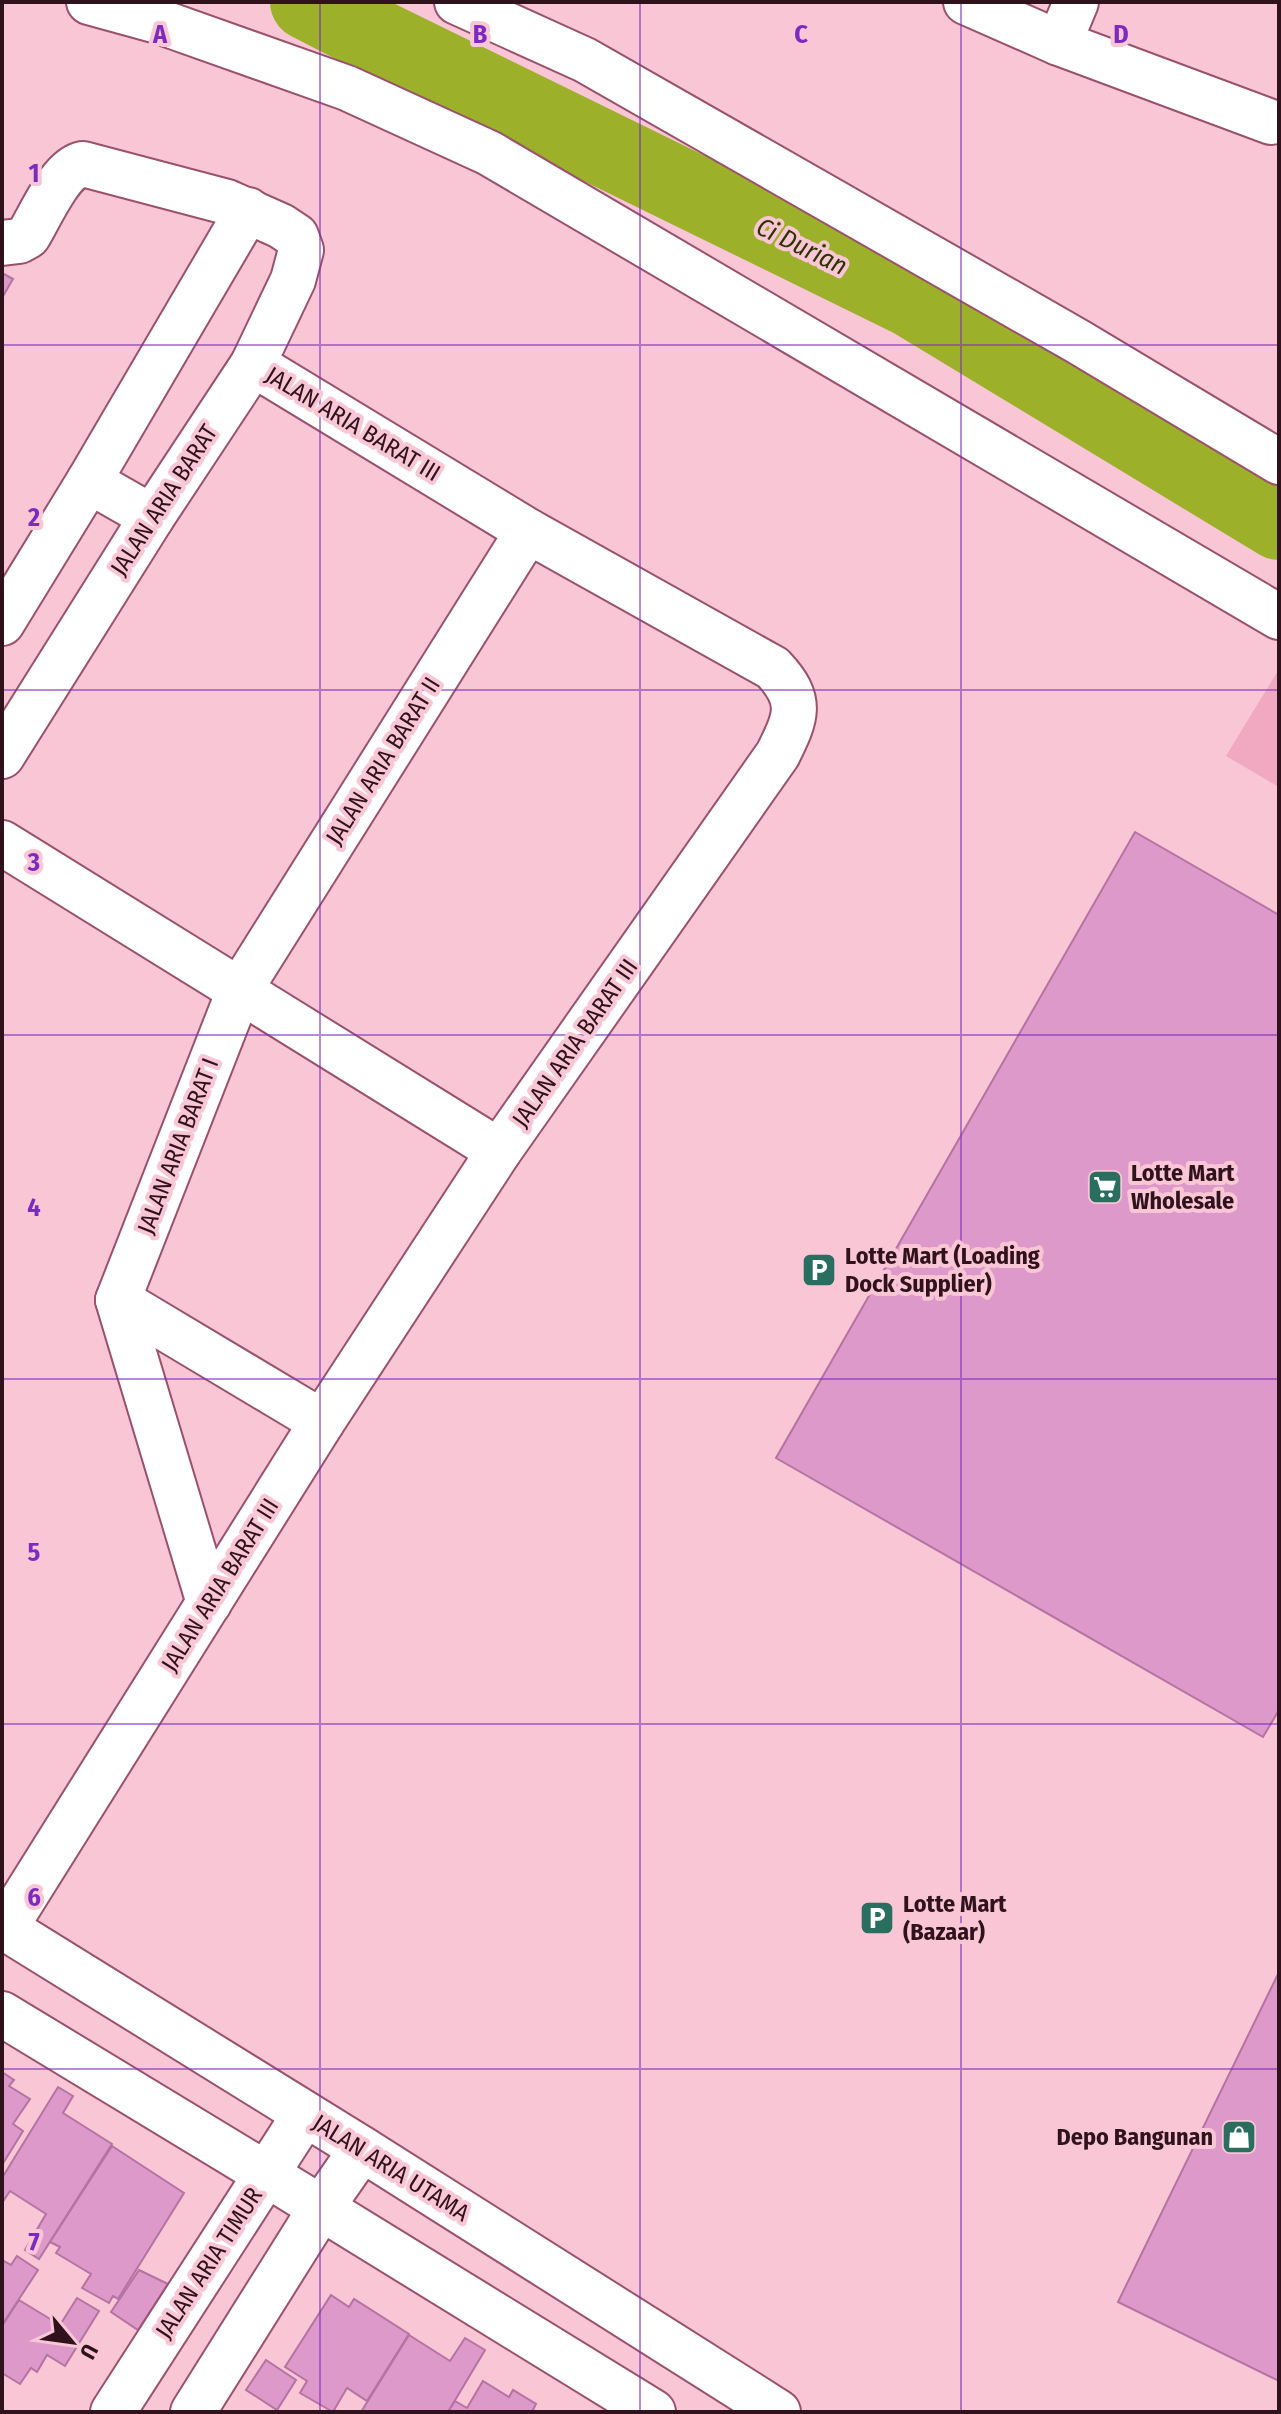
<svg xmlns="http://www.w3.org/2000/svg" width="1281" height="2414" font-family="'Fira Sans Condensed',sans-serif">
<style>
.green{fill:#f1a8c1}
.lines{fill:none;stroke-linecap:round;stroke-linejoin:round}
.river{stroke:#9db029;stroke-width:76}
.building{fill:#dc99c9;stroke:#b473a2;stroke-width:2}
.street-casing{stroke:#9a516d;stroke-width:48}
.street{stroke:#fff;stroke-width:44}
.grid{fill:none;stroke:#7b2cbf;stroke-width:2;stroke-opacity:0.55}
.labels{text-anchor:middle;stroke-width:8;stroke-linejoin:round;paint-order:stroke}
.street-label{font-size:24px;fill:#30121d;stroke:#f9c6d6}
.poi-label{font-size:24px;font-weight:bold;fill:#30121d;stroke:#f9c6d6;text-anchor:start}
.water-label{font-size:26px;font-style:italic;fill:#2d3400;stroke:#f9c6d6}
.grid-label{font-size:26px;text-anchor:middle;font-weight:bold;fill:#7b2cbf;stroke:#f9c6d6;stroke-width:8;stroke-linejoin:round;paint-order:stroke}
</style>
<rect width="100%" height="100%" fill="#f9c6d6"/>
<!-- green -->
<path class="green" d="M1279,669V787L1226,756Z"/>
<g class="lines">
<!-- river -->
<path class="river" d="M308,2L368,33L911,299L1279,522"/>
</g>
<!-- building -->
<g class="building">
<path d="M2,273L13,279L2,298Z"/>
<path d="M1135,832L1279,915V1710L1263,1737L776,1458Z"/>
<path d="M1279,1972V2381L1118,2302Z"/>
<path d="M2,2072L14,2080L9,2086L30,2099L13,2124L23,2131L2,2165Z"/>
<path d="M58,2087L73,2096L63,2113L112,2144L39,2259L25,2250L46,2214L10,2191L2,2203V2178Z"/>
<path d="M112,2146L184,2193L118,2299L113,2296L109,2303L82,2288L91,2274L56,2253L60,2247L50,2242Z"/>
<path d="M17,2256L38,2270L2,2325V2260L11,2265Z"/>
<path d="M139,2270L168,2284L138,2330L111,2312Z"/>
<path d="M331,2295L349,2307L354,2299L409,2334L367,2401L347,2388L333,2412L300,2393L307,2381L285,2367Z"/>
<path d="M77,2298L99,2311L65,2366L47,2355L37,2372L31,2368L20,2384L2,2373V2326L19,2300L60,2325Z"/>
<path d="M409,2335L450,2361L465,2338L485,2350L448,2412H361Z"/>
<path d="M266,2360L296,2380L277,2410L246,2390Z"/>
<path d="M483,2381L509,2397L513,2390L536,2404L532,2412H448L455,2401L467,2408Z"/>
</g>
<g class="lines">
<!-- street casing -->
<g class="street-casing">
<g id="street">
<path d="M89,2L158,21L347,88L489,153L1279,617"/>
<path d="M457,2L585,60L1077,341L1279,462"/>
<path d="M966,2L1059,43L1271,122"/>
<path d="M1059,43L1076,2"/>
<path d="M2,243L19,241L28,236C40,217 60,168 83,164L227,202L281,226L296,236L301,250L293,280L253,364L152,517L2,756"/>
<path d="M89,481L152,517"/>
<path d="M2,623L89,481L248,210"/>
<path d="M2,843L499,1151"/>
<path d="M118,1300L322,1422"/>
<path d="M209,1603L118,1300L239,991L528,531"/>
<path d="M2,1926L362,2149L778,2412"/>
<path d="M5,1928L322,1422L499,1151L778,754C796,717 804,701 773,668L528,531L253,364"/>
<path d="M2,2014L266,2174L653,2412"/>
<path d="M113,2412L305,2114"/>
<path d="M193,2412L321,2208L362,2149"/>
</g>
</g>
<!-- street -->
<use href="#street" class="street"/>
</g>
<!-- grid -->
<path class="grid" d="M320,2V2412M640,2V2412M961,2V2412M2,345H1279M2,690H1279M2,1035H1279M2,1379H1279M2,1724H1279M2,2069H1279"/>
<!-- icons -->
<defs>
<g id="supermarket-square" transform="scale(1.8)"><rect x="-9" y="-9" width="18" height="18" rx="4" fill="#2a6e60" stroke="#f9c6d6"/><path d="M-6-5.5h2.5l.6 2H6L4.5 2H-2.5L-4.4-4H-6ZM-1.5 3.2a1.3 1.3 0 1 0 .1 0ZM3 3.2a1.3 1.3 0 1 0 .1 0Z" fill="#fff"/></g>
<g id="parking-square" transform="scale(1.8)"><rect x="-9" y="-9" width="18" height="18" rx="4" fill="#2a6e60" stroke="#f9c6d6"/><path d="M-3.5-5.5H1a3.5 3.5 0 0 1 0 7H-1V5.5H-3.5ZM-1-3.4V-.6H.8a1.4 1.4 0 0 0 0-2.8Z" fill="#fff"/></g>
<g id="shop-square" transform="scale(1.8)"><rect x="-9" y="-9" width="18" height="18" rx="4" fill="#2a6e60" stroke="#f9c6d6"/><path d="M-5-2.5h2.3a2.7 3.5 0 0 1 5.4 0H5L5.5 6h-11ZM-1.5-2.5h3a1.5 2.3 0 0 0-3 0Z" fill="#fff"/></g>
</defs>
<g fill-rule="evenodd">
<use href="#supermarket-square" x="1105" y="1187"/>
<use href="#parking-square" x="819" y="1270"/>
<use href="#parking-square" x="877" y="1918"/>
<use href="#shop-square" x="1239" y="2137"/>
</g>
<g class="labels">
<!-- street labels -->
<g class="street-label">
<text transform="translate(353 424) rotate(31)" y="8">JALAN ARIA BARAT III</text>
<text transform="translate(164 500) rotate(-57)" y="8">JALAN ARIA BARAT</text>
<text transform="translate(383 761) rotate(-58)" y="8">JALAN ARIA BARAT II</text>
<text transform="translate(575 1043) rotate(-55)" y="8">JALAN ARIA BARAT III</text>
<text transform="translate(178 1146) rotate(-69)" y="8">JALAN ARIA BARAT I</text>
<text transform="translate(220 1585) rotate(-58)" y="8">JALAN ARIA BARAT III</text>
<text transform="translate(391 2168) rotate(32)" y="8">JALAN ARIA UTAMA</text>
<text transform="translate(209 2263) rotate(-57)" y="8">JALAN ARIA TIMUR</text>
</g>
<!-- poi labels -->
<g class="poi-label">
<text x="1131" y="1181">Lotte Mart<tspan x="1131" dy="28">Wholesale</tspan></text>
<text x="845" y="1264">Lotte Mart (Loading<tspan x="845" dy="28">Dock Supplier)</tspan></text>
<text x="903" y="1912">Lotte Mart<tspan x="903" dy="28">(Bazaar)</tspan></text>
<text x="1213" y="2145" text-anchor="end">Depo Bangunan</text>
</g>
<!-- water labels -->
<g class="water-label">
<text transform="translate(802 246) rotate(26)" y="9">Ci Durian</text>
</g>
</g>
<g class="grid-label">
<text x="160" y="43">A</text>
<text x="480" y="43">B</text>
<text x="801" y="43">C</text>
<text x="1121" y="43">D</text>
<text x="34" y="182">1</text>
<text x="34" y="526">2</text>
<text x="34" y="871">3</text>
<text x="34" y="1216">4</text>
<text x="34" y="1561">5</text>
<text x="34" y="1906">6</text>
<text x="34" y="2251">7</text>
</g>
<!-- border -->
<rect width="1281" height="2414" fill="none" stroke="#30121d" stroke-width="8"/>
<!-- north arrow -->
<g transform="translate(72 2342) rotate(119)" stroke="#f9c6d6" stroke-width="6" paint-order="stroke">
<path d="M0-6L14 30L0 20L-14 30Z" fill="#30121d"/>
<text y="-12" font-size="22" font-weight="bold" text-anchor="middle" fill="#30121d">U</text>
</g>
</svg>
